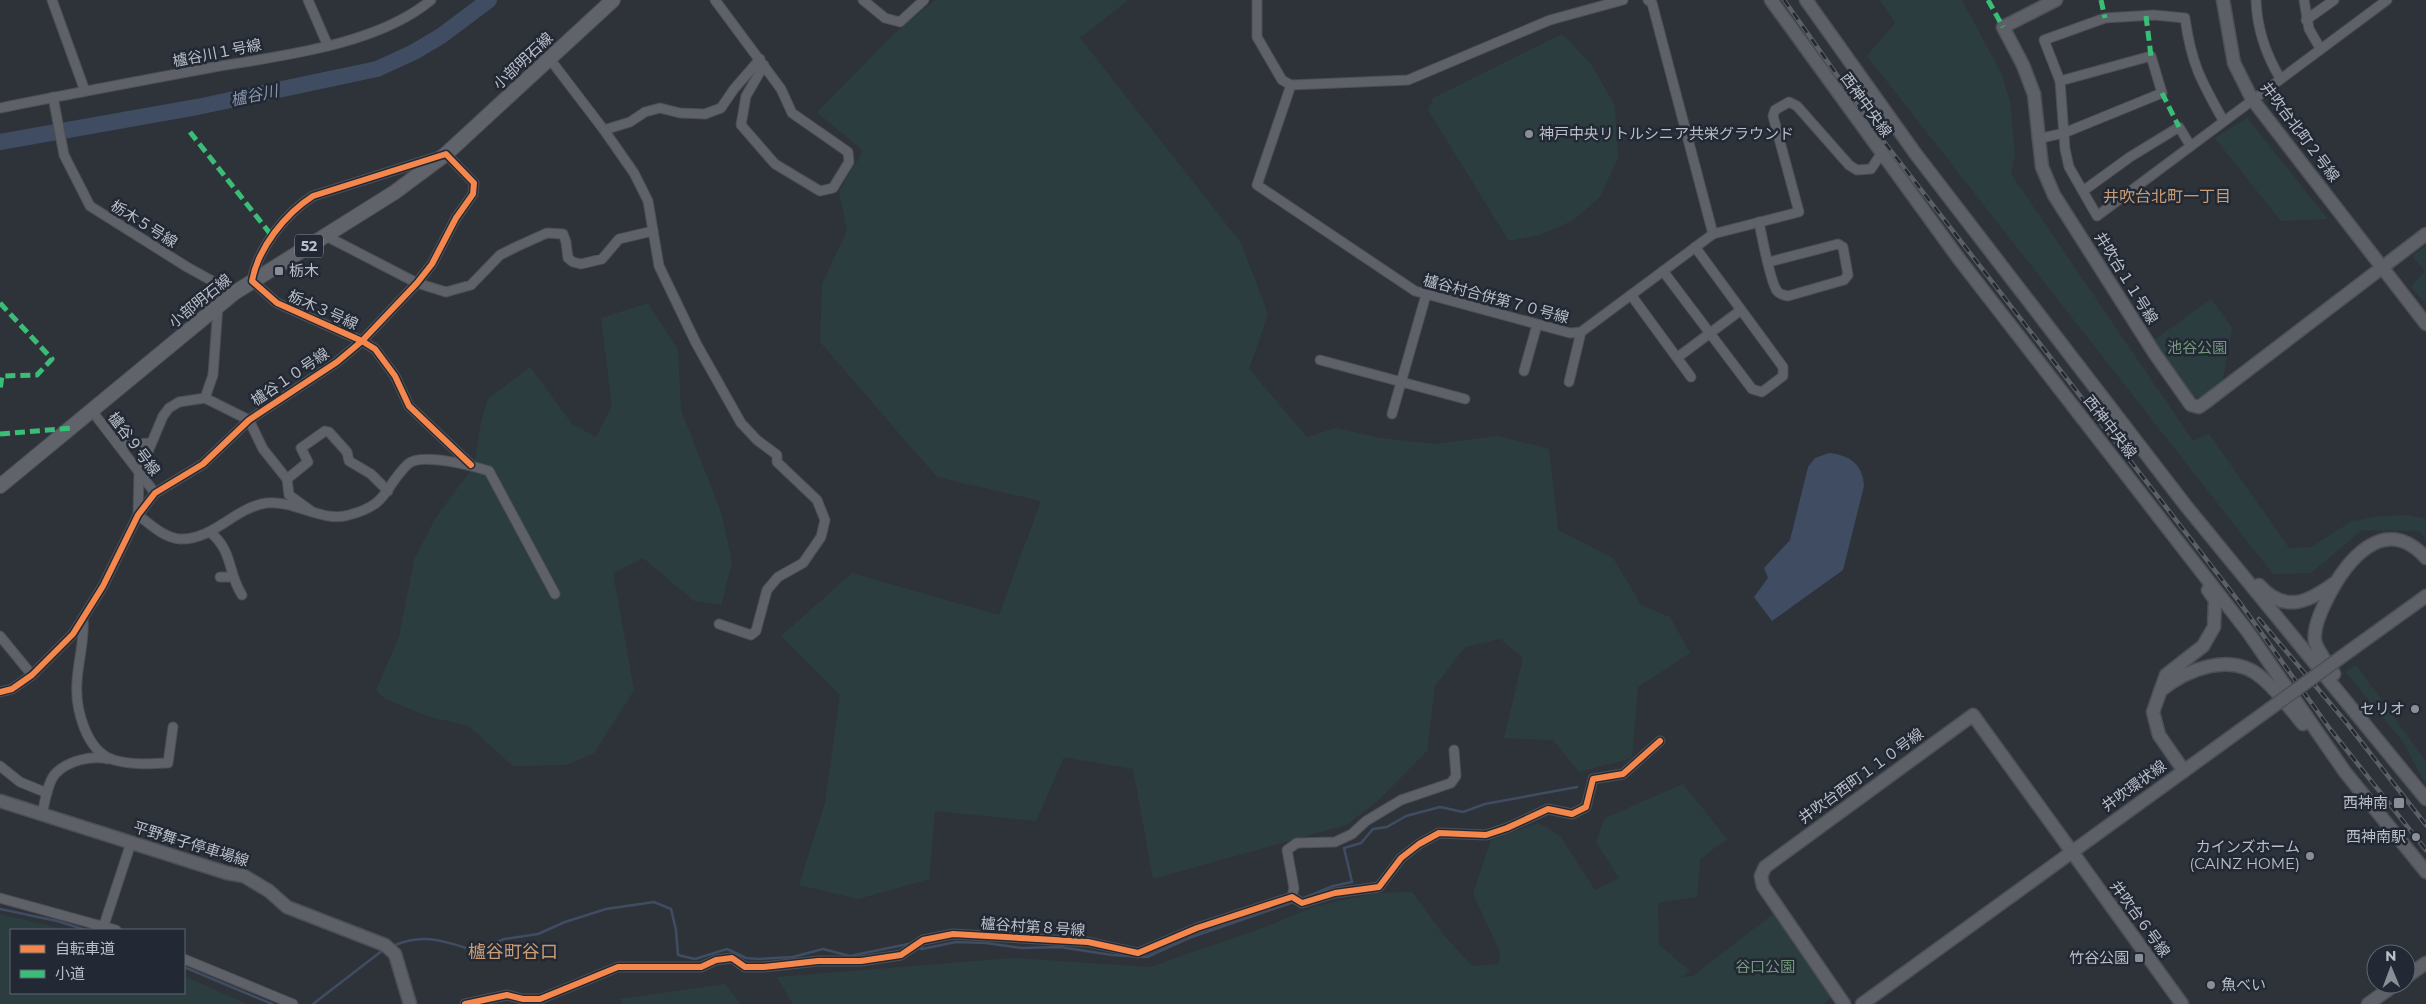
<svg xmlns="http://www.w3.org/2000/svg" width="2426" height="1004" font-family="Montserrat,'Noto Sans JP',sans-serif">
<style>
.green{fill:#2c3d40}
.water{fill:#3f4c62}
.lines{fill:none;stroke-linecap:round;stroke-linejoin:round}
.stream{stroke:#3f4c62;stroke-width:2.5}
.river{stroke:#3f4c62;stroke-width:16}
.street-casing{stroke:#4c4f54;stroke-width:11}
.secondary-casing{stroke:#4c4f54;stroke-width:15}
.primary-casing{stroke:#4c4f56;stroke-width:16}
.street{stroke:#5e6168;stroke-width:9}
.secondary{stroke:#5d6067;stroke-width:12}
.primary{stroke:#60646a;stroke-width:14}
.rail-casing{stroke:#5c6066;stroke-width:4.5}
.rail{stroke:#222934;stroke-width:2.5;stroke-dasharray:8;stroke-linecap:butt}
.secondary-bridge-casing{stroke:#4c4f54;stroke-width:15;stroke-linecap:butt}
.secondary-bridge{stroke:#5d6067;stroke-width:12}
.quiet{stroke:#3abd76;stroke-width:5;stroke-dasharray:10 5;stroke-linecap:butt}
.cycleway-casing{stroke:#222934;stroke-width:9}
.cycleway{stroke:#f5874c;stroke-width:6}
.poi-dot{fill:#898e97;stroke:#222934;stroke-width:2}
.labels{text-anchor:middle;stroke-width:5;stroke-linejoin:round;paint-order:stroke}
.shield{fill:#222934;stroke:#8c929c;stroke-width:1}
.shield-label{font-size:14px;font-weight:bold;fill:#babfc9}
.street-label{font-size:15px;fill:#babfc9;stroke:#222934}
.poi-label{font-size:15px;fill:#babfc9;stroke:#222934;text-anchor:end}
.park-label{font-size:15px;fill:#74987d;stroke:#222934}
.water-label{font-size:16px;font-style:italic;fill:#8595ad;stroke:#222934}
.neighbourhood-label{font-size:16px;fill:#ca9c74;stroke:#222934}
.quarter-label{font-size:18px;fill:#ca9c74;stroke:#222934}
</style>
<rect width="100%" height="100%" fill="#2e333a"/>
<!-- green -->
<g class="green">
<path d="M935,0H1128L1080,38L1241,243L1268,314L1249,369L1307,437L1336,428L1381,438L1436,444L1497,436L1549,449L1558,530L1613,558L1641,605L1670,617L1690,653L1638,687L1632,758L1579,772L1553,740L1504,738L1523,658L1500,639L1465,647L1435,686L1427,751L1379,800L1346,825L1153,879L1133,769L1064,757L1036,821L935,811L929,879L858,899L799,885L825,803L840,695L781,636L852,573L999,615L1041,501L937,477L820,342L822,284L847,231L839,191L863,151L817,112L895,33Z"/>
<path d="M1880,0H1962L2002,75L2010,101L2015,155L2011,174L2193,441L2209,434L2289,548L2311,547L2352,521L2381,516L2409,515L2426,519V539L2419,531L2362,530L2311,573L2273,574L1867,56L1895,23Z"/>
<path d="M1562,34L1591,64L1615,106L1618,158L1600,197L1572,221L1539,235L1509,241L1428,110L1433,98Z"/>
<path d="M2247,118L2328,219L2281,221L2215,138Z"/>
<path d="M2426,245V304L2411,287L2425,271L2412,256Z"/>
<path d="M2211,299L2232,328L2223,379L2202,398L2192,397L2154,340Z"/>
<path d="M648,303L678,350L681,410L721,512L732,562L721,605L694,601L643,558L613,573L634,690L594,753L566,765L513,766L469,726L431,717L385,699L376,690L399,637L414,560L435,519L474,466L481,423L488,399L530,367L572,424L596,437L612,406L601,318Z"/>
<path d="M2356,665L2426,762V784L2403,742L2346,672Z"/>
<path d="M1683,784L1727,839L1700,859L1697,897L1658,903L1659,945L1689,970L1682,977L1693,976L1773,914L1832,997L1823,1004H793L777,977L1012,958L1150,967L1260,929L1316,906L1376,893L1412,892L1442,933L1472,966L1499,964L1500,952L1473,894L1491,840L1539,823L1560,836L1595,890L1619,878L1596,842L1605,818Z"/>
<path d="M0,914L67,930H11V993H184V976L247,1004H0Z"/>
<path d="M725,984L741,1004H622L620,999Z"/>
</g>
<!-- water -->
<path class="water" d="M1829,453C1849,455 1863,464 1864,486L1843,570L1772,621L1754,597L1768,578L1764,568L1790,540L1808,467L1815,458Z"/>
<g class="lines">
<!-- stream -->
<g class="stream">
<path d="M1304,898L1333,886L1352,882L1344,848L1361,843L1373,829L1387,827L1406,816L1440,807L1463,812L1485,804L1577,787"/>
<path d="M0,909L57,921L86,930"/>
<path d="M393,946C424,932 446,942 476,951L504,939L538,934L565,922L606,909L654,902L671,909L676,930L678,955L695,959L727,949L746,958L758,959L793,957L823,949L850,956L908,944L912,945"/>
<path d="M917,947L922,949L956,942L986,943L1022,948L1060,947L1112,955L1147,957L1189,938L1294,902"/>
<path d="M184,967L272,1004"/>
<path d="M313,1004L383,950"/>
</g>
<!-- river -->
<path class="river" d="M0,142L197,107L377,69L414,52L441,36L489,0"/>
<!-- street casing -->
<g class="street-casing">
<g id="street">
<path d="M52,0L85,91"/>
<path d="M308,0L328,46"/>
<path d="M715,0L781,89L792,113L848,152L849,162L833,188L820,191L775,164L741,125L746,96L764,65"/>
<path d="M863,0L885,18L900,22L924,0"/>
<path d="M1257,0V37L1282,80L1291,85L1408,80L1550,20L1623,0"/>
<path d="M1648,0L1652,3L1713,234"/>
<path d="M2256,0C2257,29 2265,53 2280,78"/>
<path d="M2304,0L2309,29L2320,48"/>
<path d="M2306,20L2334,0"/>
<path d="M549,58L604,130L630,122L645,112L660,108L680,113L705,114L721,108L734,89L760,59"/>
<path d="M1291,85L1257,185L1415,291L1570,333L1581,332L1713,234L1799,212L1773,116L1775,110L1789,102L1797,106L1849,165L1857,170L1871,169L1881,154"/>
<path d="M53,97L64,155L90,206L187,267L234,293"/>
<path d="M0,108C69,94 139,81 209,68C278,56 376,46 431,0"/>
<path d="M2223,120C2201,81 2191,63 2185,18L2154,15L2105,18L2044,40L2060,81L2065,149L2069,167L2097,216L2387,0"/>
<path d="M604,130L634,173L648,201L659,266L696,343L741,423L757,440L777,455V462L817,500L825,520L821,537L803,563L778,577L767,590L756,631L751,635L719,624"/>
<path d="M2037,139L2064,133L2162,93L2151,56L2060,81"/>
<path d="M2083,191L2130,157L2179,127L2190,145"/>
<path d="M1759,222C1762,237 1770,281 1777,291C1780,295 1784,295 1788,296L1844,280L1848,275L1843,247L1838,244L1769,262"/>
<path d="M326,236L417,283L446,292L471,285L500,255L518,246L547,233L563,234L566,242L568,258L573,262L581,264L602,259L619,239L653,231"/>
<path d="M1663,271L1752,389L1762,392L1783,376V367L1695,247"/>
<path d="M1631,295L1691,377"/>
<path d="M1678,357L1741,310"/>
<path d="M1320,360L1465,399"/>
<path d="M1524,371L1537,325"/>
<path d="M1569,382L1581,332"/>
<path d="M205,398L213,375L218,306"/>
<path d="M92,411L155,493"/>
<path d="M1392,414L1426,295"/>
<path d="M118,445L151,443"/>
<path d="M287,479L308,462L301,448L325,431L329,432L347,452L349,461L371,474L388,491"/>
<path d="M311,511L289,495L287,479L263,449L249,420L205,398L179,402L169,408L163,416L139,473L138,515C150,524 164,538 180,539C214,540 235,507 267,503C295,500 322,523 349,515C390,504 383,488 408,464C421,452 473,466 489,471L555,594"/>
<path d="M210,532C234,552 227,572 242,595"/>
<path d="M220,577H233"/>
<path d="M83,618C85,640 78,660 77,682C75,708 86,752 114,760C132,765 150,764 168,763L173,727"/>
<path d="M0,636L32,675"/>
<path d="M0,692L12,689L32,675L73,634L103,586L138,515L155,493L203,464L249,420L337,362L362,341L417,283L432,264L456,218L473,194L474,183L446,154L313,196C285,214 258,248 252,281L277,303L362,341L375,349L395,376L409,406L471,465"/>
<path d="M0,766L20,782L47,793"/>
<path d="M42,814C45,803 47,782 56,773C68,761 91,755 108,759"/>
<path d="M1292,897L1294,888L1287,850L1297,843L1335,842L1352,834L1366,821L1401,800L1451,783L1456,776L1454,750"/>
<path d="M0,898L116,930"/>
<path d="M104,925L131,843"/>
<path d="M184,959L293,1004"/>
<path d="M465,1004L507,995L523,999H540L618,967H701L716,960L732,958L745,967H764L818,961H861L901,955L923,940L953,934L1088,942L1138,953L1197,928L1292,897L1302,903L1335,893L1379,887L1401,858L1419,844L1439,833L1486,835L1507,828L1548,809L1572,814L1586,807L1593,779L1623,774L1660,741"/>
</g>
</g>
<!-- secondary casing -->
<g class="secondary-casing">
<g id="secondary">
<path d="M1771,0L1959,259L2248,632L2345,772L2426,872"/>
<path d="M1806,0L1915,153L2186,506L2426,799"/>
<path d="M2056,0L2003,27L2023,65L2034,94L2042,167L2054,195L2155,354L2191,405L2199,407L2206,402L2426,234"/>
<path d="M2223,0L2234,63L2252,99L2426,324"/>
<path d="M2259,585C2284,613 2307,603 2333,584"/>
<path d="M2351,650L2426,596"/>
<path d="M2334,674C2329,665 2317,651 2315,641C2313,628 2321,611 2326,601C2345,562 2384,511 2426,558"/>
<path d="M2160,691C2187,669 2232,651 2262,678C2278,691 2290,709 2303,724"/>
<path d="M2184,771L2159,735L2153,712L2166,675L2203,646L2214,627L2215,600L2208,590"/>
<path d="M0,801L227,873L244,876L269,891L287,907L385,945L395,954L410,1004"/>
<path d="M2406,977L2426,963"/>
<path d="M1844,1004L1763,886L1761,876L1765,867L1973,715L2182,1004"/>
<path d="M1862,1004L2264,713"/>
<path d="M2368,1004L2396,984"/>
</g>
</g>
<!-- primary casing -->
<g class="primary-casing">
<path id="primary" d="M0,486L234,293L395,192L446,154L613,0"/>
</g>
<!-- street -->
<use href="#street" class="street"/>
<!-- secondary -->
<use href="#secondary" class="secondary"/>
<!-- primary -->
<use href="#primary" class="primary"/>
<!-- rail casing -->
<g class="rail-casing">
<g id="rail">
<path d="M1784,0L1885,143L2240,603L2330,729L2426,850"/>
<path d="M2259,619L2345,721L2426,825"/>
</g>
</g>
<!-- rail -->
<use href="#rail" class="rail"/>
<!-- secondary-bridge casing -->
<g class="secondary-bridge-casing">
<path id="secondary-bridge" d="M2264,713L2351,650"/>
</g>
<!-- secondary-bridge -->
<use href="#secondary-bridge" class="secondary-bridge"/>
<!-- quiet -->
<g class="quiet">
<path d="M1988,0L2003,27"/>
<path d="M2101,0L2105,18"/>
<path d="M2146,16L2151,56"/>
<path d="M2162,93L2179,127"/>
<path d="M190,132L272,236"/>
<path d="M0,303L52,359L37,375L2,376L0,390"/>
<path d="M0,434L73,428"/>
</g>
<!-- cycleway casing -->
<g class="cycleway-casing">
<g id="cycleway">
<path d="M0,692L12,689L32,675L73,634L103,586L138,515L155,493L203,464L249,420L337,362L362,341L417,283L432,264L456,218L473,194L474,183L446,154L313,196C285,214 258,248 252,281L277,303L362,341L375,349L395,376L409,406L471,465"/>
<path d="M465,1004L507,995L523,999H540L618,967H701L716,960L732,958L745,967H764L818,961H861L901,955L923,940L953,934L1088,942L1138,953L1197,928L1292,897L1302,903L1335,893L1379,887L1401,858L1419,844L1439,833L1486,835L1507,828L1548,809L1572,814L1586,807L1593,779L1623,774L1660,741"/>
</g>
</g>
<!-- cycleway -->
<use href="#cycleway" class="cycleway"/>
</g>
<!-- markers -->
<g class="poi-dot">
<circle cx="1529" cy="134" r="5"/>
<rect x="274" y="266" width="10" height="10" rx="2.5"/>
<circle cx="2415" cy="709" r="5"/>
<rect x="2393" y="797" width="12" height="12" rx="2.5"/>
<circle cx="2416" cy="837" r="5"/>
<circle cx="2310" cy="856" r="5"/>
<rect x="2134" y="953" width="10" height="10" rx="2.5"/>
<circle cx="2211" cy="985" r="5"/>
</g>
<g class="labels">
<!-- shield labels -->
<rect class="shield" x="295" y="234.5" width="28" height="23" rx="4"/>
<g class="shield-label">
<text x="309" y="251">52</text>
</g>
<!-- street labels -->
<g class="street-label">
<text transform="translate(217 53) rotate(-11)" y="5">櫨谷川１号線</text>
<text transform="translate(523 61) rotate(-43)" y="5">小部明石線</text>
<text transform="translate(1866 105) rotate(54)" y="5">西神中央線</text>
<text transform="translate(2300 132) rotate(53)" y="5">井吹台北町２号線</text>
<text transform="translate(144 224) rotate(32)" y="5">栃木５号線</text>
<text transform="translate(2126 278) rotate(58)" y="5">井吹台１１号線</text>
<text transform="translate(1496 299) rotate(15)" y="5">櫨谷村合併第７０号線</text>
<text transform="translate(200 301) rotate(-39)" y="5">小部明石線</text>
<text transform="translate(323 310) rotate(24)" y="5">栃木３号線</text>
<text transform="translate(290 377) rotate(-34)" y="5">櫨谷１０号線</text>
<text transform="translate(2110 427) rotate(52)" y="5">西神中央線</text>
<text transform="translate(134 444) rotate(53)" y="5">櫨谷９号線</text>
<text transform="translate(1861 776) rotate(-36)" y="5">井吹台西町１１０号線</text>
<text transform="translate(2134 786) rotate(-36)" y="5">井吹環状線</text>
<text transform="translate(191 844) rotate(17)" y="5">平野舞子停車場線</text>
<text transform="translate(2140 919) rotate(54)" y="5">井吹台６号線</text>
<text transform="translate(1033 927) rotate(4)" y="5">櫨谷村第８号線</text>
</g>
<!-- poi labels -->
<g class="poi-label">
<text x="1539" y="139" text-anchor="start">神戸中央リトルシニア共栄グラウンド</text>
<text x="289" y="276" text-anchor="start">栃木</text>
<text x="2405" y="714">セリオ</text>
<text x="2388" y="808">西神南</text>
<text x="2406" y="842">西神南駅</text>
<text x="2300" y="852">カインズホーム<tspan x="2300" dy="17">(CAINZ HOME)</tspan></text>
<text x="2129" y="963">竹谷公園</text>
<text x="2221" y="990" text-anchor="start">魚べい</text>
</g>
<!-- park labels -->
<g class="park-label">
<text x="2197" y="353">池谷公園</text>
<text x="1765" y="972">谷口公園</text>
</g>
<!-- water labels -->
<g class="water-label">
<text transform="translate(254 95) rotate(-12)" y="6">櫨谷川</text>
</g>
<!-- neighbourhood labels -->
<g class="neighbourhood-label">
<text x="2167" y="202">井吹台北町一丁目</text>
</g>
<!-- quarter labels -->
<g class="quarter-label">
<text x="513" y="958">櫨谷町谷口</text>
</g>
</g>
<!-- legend -->
<rect x="10" y="929" width="175" height="65" fill="#222934" stroke="#5f6570"/>
<rect x="20" y="945" width="25" height="8" fill="#f5874c" stroke="#5f6570"/>
<text x="55" y="954" font-size="15" fill="#babfc9">自転車道</text>
<rect x="20" y="970" width="25" height="8" fill="#3abd76" stroke="#5f6570"/>
<text x="55" y="979" font-size="15" fill="#babfc9">小道</text>
<!-- north arrow -->
<g transform="translate(2391 969) rotate(359)"><circle r="24" fill="#222934" stroke="#5f6570"/>
<path d="M0-4L9 19L0 12L-9 19Z" fill="#898e97"/>
<text y="-8" font-size="14" font-weight="bold" text-anchor="middle" fill="#babfc9">N</text>
</g>
</svg>
